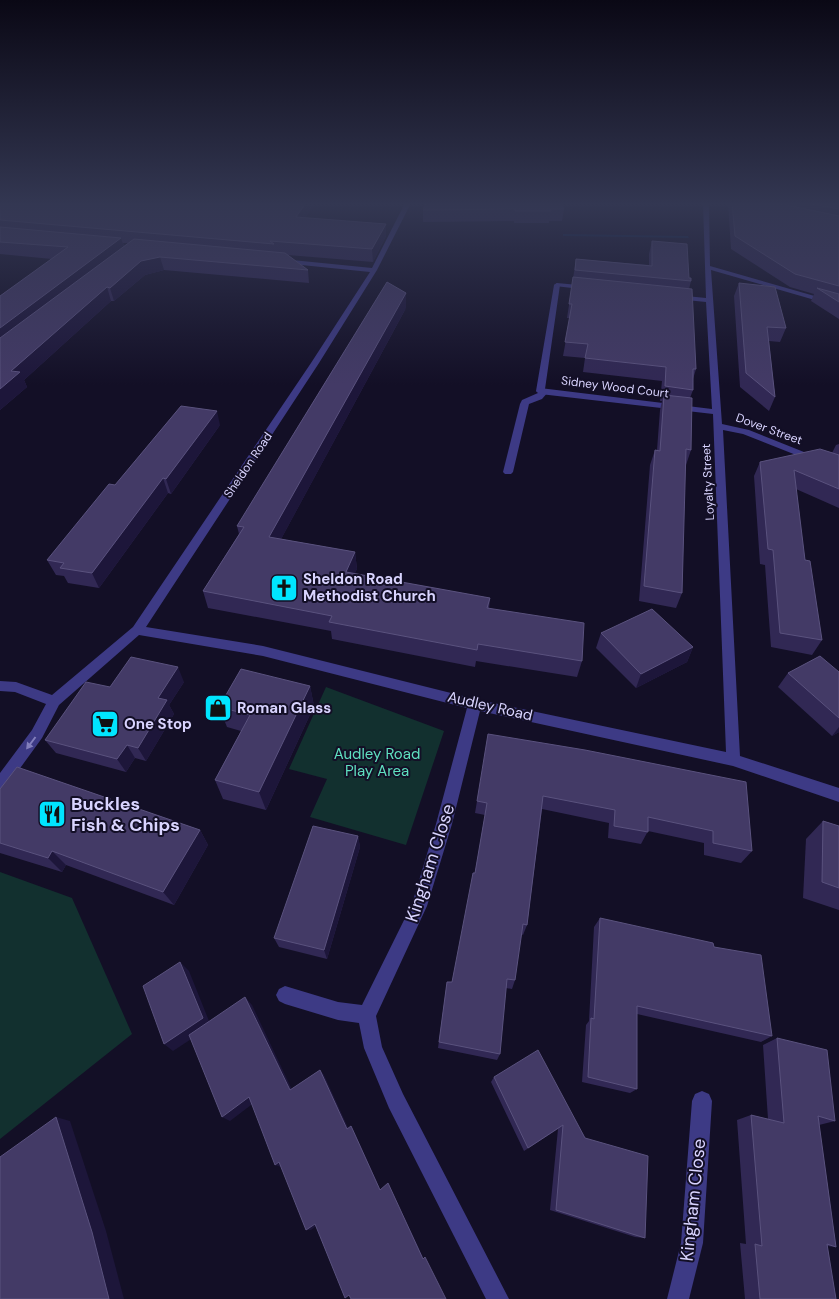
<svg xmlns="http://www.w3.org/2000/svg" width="839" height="1299" font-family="'DM Sans',sans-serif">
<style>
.green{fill:#12302f}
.water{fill:#0c2248}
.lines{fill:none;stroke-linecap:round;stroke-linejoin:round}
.service{fill:#3d3a85;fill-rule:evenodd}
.minor{fill:#3d3a85;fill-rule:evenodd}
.wall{fill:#312854;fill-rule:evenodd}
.shaded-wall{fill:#1d163a}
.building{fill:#433a66;stroke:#5a527e}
.oneway{fill:#837fbc}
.labels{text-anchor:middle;stroke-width:4;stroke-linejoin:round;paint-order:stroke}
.far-street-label{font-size:12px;fill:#d9d4ff;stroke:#130f26}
.poi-label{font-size:15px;font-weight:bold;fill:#d9d4ff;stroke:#130f26;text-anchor:start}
.street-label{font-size:15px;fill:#d9d4ff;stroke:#130f26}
.park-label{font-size:15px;fill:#5fe0c0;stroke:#130f26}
.near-poi-label{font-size:18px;font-weight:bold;fill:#d9d4ff;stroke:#130f26;text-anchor:start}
.near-street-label{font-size:18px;fill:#d9d4ff;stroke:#130f26}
</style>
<rect width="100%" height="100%" fill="#130f26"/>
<!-- green -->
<g class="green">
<path d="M326,687L444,731L406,845L310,817L327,779L289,769Z"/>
<path d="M0,872L72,898L132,1034L0,1139Z"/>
</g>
<!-- water -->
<path class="water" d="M563,234L688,236L689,238L563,236Z"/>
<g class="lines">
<!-- service -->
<path class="service" d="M557,283L560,285L545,389L549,391L542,399L529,404L513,472L511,474H505L503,472L520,404L522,400L538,393L536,391L554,285Z"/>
<!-- minor -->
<g class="minor">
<path d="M405,203H411L377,270L319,363L146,627L263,646L475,699L726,752L713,414L540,394L536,391L540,388L712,409L706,302L676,299L672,297L676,295L706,298L703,203H709L710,266L839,303V307L711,270L722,424L749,430L839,466V472L743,434L723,430L740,756L839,788V802L733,766L480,711L452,824L427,906L376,1016L382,1047L403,1094L509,1299H486L389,1108L364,1048L359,1023L338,1020L285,1004L279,1001L276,995L279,989L285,986L338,1002L362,1005L412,904L436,824L467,708L263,656L139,635L59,705L42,738L5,789L0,791V773L32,730L46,704L15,692L0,691V681L16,682L52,695L133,627L311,363L370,272L282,263L279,261L282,259L372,268Z"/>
<path d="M557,283L589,286L592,288L589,290L555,286L554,285Z"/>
<path d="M702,1091L709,1094L712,1101L703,1243L689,1299H667L681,1243L692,1101L695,1094Z"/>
</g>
</g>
<!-- wall -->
<g class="wall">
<path d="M0,203H315L305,218L386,224V236L373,262L288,255L308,270L309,283L164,270L145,275L114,301H111L24,380L27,387L0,410V296L52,259L0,254ZM123,243H128L124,246Z"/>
<path d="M728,203H839V319L811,301L814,294L790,287L731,249Z"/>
<path d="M564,209L562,221H549V223H514V221L423,222V210Z"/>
<path d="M652,241L691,281L689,289L696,369L693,379V390L690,398L691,450L686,465H685L682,593L676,608L639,601L650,465L655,450H657L660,410L662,401H660L662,381L583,372L585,358L563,356L570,318H567L576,259L649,265V254Z"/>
<path d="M739,283L786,328L780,342L769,341L775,397L769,411L740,387L734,296Z"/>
<path d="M406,308L281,539L355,552L357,569L354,574L490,598L489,609L582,661L577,677L476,661L475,667L332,639L331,631L208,608L203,591L239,534L237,526Z"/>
<path d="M220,425L171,494L168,493L99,588L68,583L64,576L56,575L47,560L115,485Z"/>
<path d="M839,444V508L796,489L805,560L822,640L812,655L771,647L765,565L760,564L754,476L760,462L832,453L836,445Z"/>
<path d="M601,633L693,647L687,662L636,688L596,648Z"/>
<path d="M839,672V732L832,736L778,687L788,673Z"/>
<path d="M184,682L169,705L174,714L146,761L135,758L126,772L56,753L45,740L110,687Z"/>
<path d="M310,686L314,706L266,810L223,799L215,780L241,731L227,727L219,707Z"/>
<path d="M585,750L752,851L741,863L704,855V843L648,831L641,844L608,838L609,823L542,809L527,925L523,935L521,934L515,980L512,989L506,988L500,1054L497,1060L438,1048L447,982H452L475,873L485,815L475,813L477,801Z"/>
<path d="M0,789L200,830L208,845L174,905L66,865L62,872L0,853Z"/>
<path d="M823,821L839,826V910L803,898L806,839Z"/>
<path d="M358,836L360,847L327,959L279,947L274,938Z"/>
<path d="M600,918L714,947L772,1036L761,1042L637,1014V1089L630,1093L582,1082L586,1025L589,1021L594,927Z"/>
<path d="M777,1038L835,1121L819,1125L836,1247L827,1246L836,1299H745L740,1243L746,1244L737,1120L751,1115L768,1119L763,1045Z"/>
<path d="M494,1077L585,1138L645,1238L635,1237L550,1210L558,1129L524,1151L491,1082Z"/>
</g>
<!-- shaded-wall -->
<g class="shaded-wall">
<path d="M306,203H315L298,230L296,217Z"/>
<path d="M386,224V236L373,262L372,249Z"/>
<path d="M121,238L125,250L0,348V328Z"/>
<path d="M160,257L164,270L145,275L114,301L110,288L141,261Z"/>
<path d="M107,287L111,301L24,380L27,387L0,410V389L11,371Z"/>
<path d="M406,293V308L273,554L269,537Z"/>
<path d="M217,411L220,425L171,494L166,479Z"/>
<path d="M163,478L168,493L99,588L92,573Z"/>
<path d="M355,552L357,569L348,589L346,572Z"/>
<path d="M693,647L687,662L636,688L641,674Z"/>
<path d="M178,667L184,682L169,705L174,714L146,761L138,748L158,698Z"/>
<path d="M310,686L314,706L266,810L259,792Z"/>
<path d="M839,727V732L832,736Z"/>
<path d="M127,745L135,758L126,772L117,759Z"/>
<path d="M200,830L208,845L174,905L163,892Z"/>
<path d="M358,836L360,847L327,959L324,950Z"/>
<path d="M52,851L66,865L62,872L48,858Z"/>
<path d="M180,962L189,971L211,1026L173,1051L164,1044Z"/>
<path d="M245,997L252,1005L295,1096L290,1090Z"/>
<path d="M320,1070L324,1075L350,1132L347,1129Z"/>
<path d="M249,1097L255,1102L230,1121L222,1117Z"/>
<path d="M56,1117L70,1121L106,1231L124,1299H109Z"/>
<path d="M351,1126L353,1129L381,1191L380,1190Z"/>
<path d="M279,1162L281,1167L275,1165Z"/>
<path d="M388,1183L423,1257V1259Z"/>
<path d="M315,1224H319L311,1230H306Z"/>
</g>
<!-- building -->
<g class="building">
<path d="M0,203H306L296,217L386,224L372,249L270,241L274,244L0,220Z"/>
<path d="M426,203H561L564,209H550L551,211H515V209L423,210Z"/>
<path d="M732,203H777L839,216V286L795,274L735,236Z"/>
<path d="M807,203H839V209Z"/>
<path d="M0,227L121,238L0,328V296L68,247L0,242Z"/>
<path d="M134,239L285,253L308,270L160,257L141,261L110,288L107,287L11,371L20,372L0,389V338Z"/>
<path d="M652,241L687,244L689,278H691V281L575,270L576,259L652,266Z"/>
<path d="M573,277L692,289L696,369H693V390L665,386L666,367L585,358L588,344L565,342L572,304H569Z"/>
<path d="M387,282L406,293L269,537L355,552L346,572L490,598L487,608L584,623L582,661L478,644L477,650L329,622L332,616L203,591L244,527L237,526Z"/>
<path d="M739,283L775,287L786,328L767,327L775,397L746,373Z"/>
<path d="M817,288L839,294V302Z"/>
<path d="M664,395L692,398L691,450L686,449L682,593L644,586L655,450L660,451Z"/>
<path d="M181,406L217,411L166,479L163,478L92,573L60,568L64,563L47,560L109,484L115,485Z"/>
<path d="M820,449L839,455V489L794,470L805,560L810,561L822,640L780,633L773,550L768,549L760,462Z"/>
<path d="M652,609L693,647L641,674L601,633Z"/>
<path d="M820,656L839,672V718L788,673Z"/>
<path d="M131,657L178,667L158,698L167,700L138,748L127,745L117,759L45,740L86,682L110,687Z"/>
<path d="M241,669L310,686L259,792L215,780L250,715L219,707Z"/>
<path d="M488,734L585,750L746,782L752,851L713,843V831L648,817V832L614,826L615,810L543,796L527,925L523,924L515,980L507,979L500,1054L439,1042L447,982H452L473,873H475L487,803L477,801Z"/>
<path d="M17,767L200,830L163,892L52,851L48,858L0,843V789Z"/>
<path d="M823,821L839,826V888L822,882Z"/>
<path d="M313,826L358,836L324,950L274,938Z"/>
<path d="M600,918L713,943L714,947L761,955L772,1036L637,1006V1089L588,1077L591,1018L594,1019Z"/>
<path d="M180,962L203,1018L164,1044L143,986Z"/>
<path d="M245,997L290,1090L320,1070L347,1129L351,1126L380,1190L388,1183L423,1259L425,1257L446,1299H351L349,1295L345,1298L315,1224L306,1230L279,1162L275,1165L249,1097L222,1117L189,1035Z"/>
<path d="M777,1038L827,1050L835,1121L818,1116L836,1247L827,1244L836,1299H760L755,1244L762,1246L751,1115L784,1123Z"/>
<path d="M538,1050L585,1138L648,1156L645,1238L556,1210L563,1125L528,1148L494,1077Z"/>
<path d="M56,1117L92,1232L109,1299H0V1157Z"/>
</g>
<!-- one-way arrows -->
<defs><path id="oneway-solid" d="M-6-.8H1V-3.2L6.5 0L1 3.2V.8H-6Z" transform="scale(1.25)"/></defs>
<use class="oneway" href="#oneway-solid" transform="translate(31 743) rotate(127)"/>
<!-- sky -->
<linearGradient id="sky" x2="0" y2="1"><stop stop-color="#0a0815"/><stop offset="0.53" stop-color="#333752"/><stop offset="1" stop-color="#333752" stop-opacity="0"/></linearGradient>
<rect width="839" height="385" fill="url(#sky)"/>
<!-- icons -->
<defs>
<g id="church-square" transform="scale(1.4375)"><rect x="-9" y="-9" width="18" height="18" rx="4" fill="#00e5ff" stroke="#130f26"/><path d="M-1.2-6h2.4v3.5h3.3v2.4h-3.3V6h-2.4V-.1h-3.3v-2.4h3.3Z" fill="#111"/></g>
<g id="shop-square" transform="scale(1.4375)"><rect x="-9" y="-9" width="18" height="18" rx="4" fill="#00e5ff" stroke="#130f26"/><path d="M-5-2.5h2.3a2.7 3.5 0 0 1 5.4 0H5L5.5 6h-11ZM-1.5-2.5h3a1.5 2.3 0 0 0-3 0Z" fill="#111"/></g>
<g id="supermarket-square" transform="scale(1.4375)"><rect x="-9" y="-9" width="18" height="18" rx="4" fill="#00e5ff" stroke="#130f26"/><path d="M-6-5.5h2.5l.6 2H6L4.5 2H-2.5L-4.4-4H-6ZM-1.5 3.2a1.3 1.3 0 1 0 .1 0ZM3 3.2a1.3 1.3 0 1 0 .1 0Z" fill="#111"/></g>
<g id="restaurant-square" transform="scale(1.4375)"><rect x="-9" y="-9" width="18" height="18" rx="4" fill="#00e5ff" stroke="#130f26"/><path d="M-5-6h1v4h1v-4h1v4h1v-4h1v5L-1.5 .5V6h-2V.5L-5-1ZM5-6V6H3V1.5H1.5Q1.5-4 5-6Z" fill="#111"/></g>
</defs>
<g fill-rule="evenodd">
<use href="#church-square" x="284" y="588"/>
<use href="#shop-square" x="218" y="708"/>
<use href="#supermarket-square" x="105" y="724"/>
<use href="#restaurant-square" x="52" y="814"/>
</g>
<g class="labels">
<!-- far-street labels -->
<g class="far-street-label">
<text transform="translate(615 387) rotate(7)" y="4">Sidney Wood Court</text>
<text transform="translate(769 429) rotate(20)" y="4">Dover Street</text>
<text transform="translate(248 465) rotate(-56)" y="4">Sheldon Road</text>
<text transform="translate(708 482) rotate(-93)" y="4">Loyalty Street</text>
</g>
<!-- poi labels -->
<g class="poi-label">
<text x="303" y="584">Sheldon Road<tspan x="303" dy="17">Methodist Church</tspan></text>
<text x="237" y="713">Roman Glass</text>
<text x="124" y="729">One Stop</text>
</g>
<!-- street labels -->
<g class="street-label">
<text transform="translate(490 706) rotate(13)" y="5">Audley Road</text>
</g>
<!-- park labels -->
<g class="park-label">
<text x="377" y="759">Audley Road<tspan x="377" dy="17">Play Area</tspan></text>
</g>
<!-- near-poi labels -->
<g class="near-poi-label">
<text x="71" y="810">Buckles<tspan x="71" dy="21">Fish &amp; Chips</tspan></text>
</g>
<!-- near-street labels -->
<g class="near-street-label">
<text transform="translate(430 863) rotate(-72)" y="6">Kingham Close</text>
<text transform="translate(693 1200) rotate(-84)" y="6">Kingham Close</text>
</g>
</g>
</svg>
